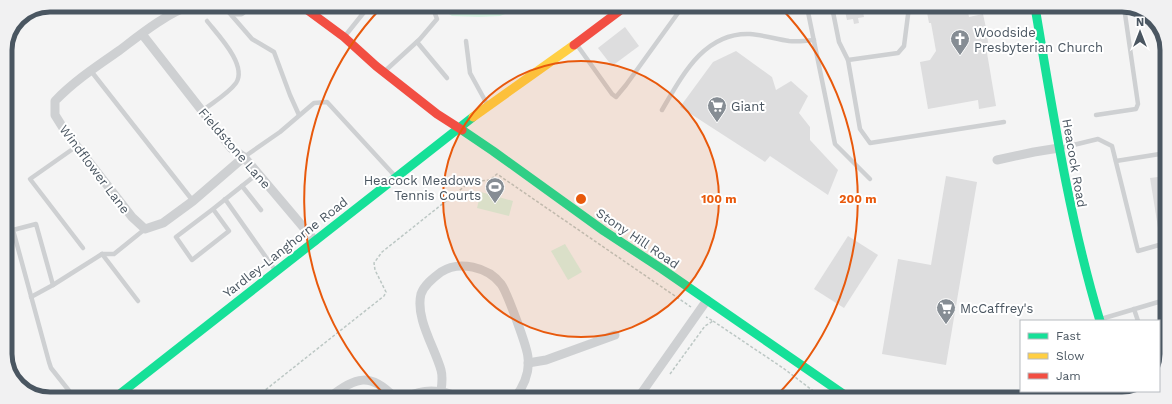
<svg xmlns="http://www.w3.org/2000/svg" width="1172" height="404" font-family="'Work Sans',sans-serif">
<style>
.green{fill:#d9f2e3}
.building{fill:#ddddde}
.lines{fill:none;stroke-linecap:round;stroke-linejoin:round}
.path{stroke:#bcc7c4;stroke-width:1.5;stroke-dasharray:3 2;stroke-linecap:butt}
.lane{stroke:#ced0d2;stroke-width:4.5}
.street{stroke:#ced0d2;stroke-width:9}
.fast{stroke:#16e098;stroke-width:9}
.slow{stroke:#ffcf43;stroke-width:9}
.jam{stroke:#f24e42;stroke-width:9}
.ring{fill:none;stroke:#e8590c;stroke-width:2}
.labels{text-anchor:middle;stroke-width:4;stroke-linejoin:round;paint-order:stroke}
.poi-label{font-size:13px;fill:#4a5661;stroke:#fff;text-anchor:start}
.street-label{font-size:13px;fill:#4a5661;stroke:#fff}
.rim{fill:none;stroke:#4a5661;stroke-width:5}
.centre{fill:#e8590c;stroke:#fff;stroke-width:2}
.ring-label{font-size:12px;text-anchor:middle;font-weight:bold;fill:#e8590c;stroke:#fff;stroke-width:4;stroke-linejoin:round;paint-order:stroke}
</style>
<rect width="100%" height="100%" fill="#f4f4f4"/>
<!-- green -->
<g class="green">
<path d="M440,6H544L541,7H522L500,16L479,17L452,16L441,9Z"/>
<path d="M481,192L513,201L509,216L477,208Z"/>
<path d="M565,244L582,272L568,280L551,251Z"/>
</g>
<!-- building -->
<g class="building">
<path d="M844,7H862L864,17L858,18L859,23L854,24L853,19L847,20Z"/>
<path d="M926,7H967L969,17L983,14L986,28L983,32L987,35L988,42L986,47L996,106L979,109L978,100L928,109L920,62L930,60L936,51L931,23H929Z"/>
<path d="M1148,16L1158,22L1159,25L1149,26Z"/>
<path d="M625,27L639,46L612,66L598,48Z"/>
<path d="M736,51L772,77L776,90L791,81L808,96L799,113L810,127V140L838,170L828,195L770,156L765,162L680,107L713,62Z"/>
<path d="M946,176L977,182L946,365L882,354L898,259L931,265Z"/>
<path d="M1166,176V233L1159,234L1150,178Z"/>
<path d="M848,236L878,255L844,308L814,289Z"/>
<path d="M1032,391H1054L1053,395L1061,396L1060,399H1031Z"/>
</g>
<g class="lines">
<!-- path -->
<g class="path">
<path d="M713,321L783,368L816,393L820,398"/>
<path d="M670,374L705,326L713,321L706,317"/>
<path d="M259,397L264,391L384,296L386,292L375,270L374,263L382,252L470,182L490,180L497,174L691,307"/>
</g>
<!-- lane -->
<g class="lane">
<path d="M807,7L835,144L870,179"/>
<path d="M832,7L839,42L848,60"/>
<path d="M909,7L904,46L898,53L848,60L860,129L870,143L1004,122"/>
<path d="M226,9L252,39L274,52L290,95L299,115"/>
<path d="M345,36L369,6"/>
<path d="M466,41L470,73L487,104"/>
<path d="M417,42L447,78"/>
<path d="M577,45L612,94L616,97L626,85L683,6"/>
<path d="M91,71L193,201"/>
<path d="M385,71L420,39L437,19L432,6"/>
<path d="M662,110C682,76 704,32 750,34C763,35 776,39 789,41C797,42 806,41 814,40"/>
<path d="M202,111C212,103 228,94 236,83C248,65 217,34 207,21"/>
<path d="M1096,115L1136,109L1138,104L1124,7"/>
<path d="M77,146L30,179L83,248"/>
<path d="M1061,148L1098,139L1112,146L1138,251L1166,243"/>
<path d="M244,157L280,132L314,103L327,102L395,176"/>
<path d="M1116,161L1166,153"/>
<path d="M242,186L261,210"/>
<path d="M225,199L275,270"/>
<path d="M213,209L176,237L192,260L229,231L213,209L257,174"/>
<path d="M102,254L138,301"/>
<path d="M31,297L53,285"/>
<path d="M1134,309L1138,321"/>
<path d="M1101,319L1165,300"/>
<path d="M74,397L51,368L49,362L13,230L36,224L53,285L102,254H114L145,229"/>
</g>
<!-- street -->
<g class="street">
<path d="M192,5C167,13 141,34 120,50C97,66 74,81 55,101V115L65,131L132,217L145,229L163,223L193,201L244,157"/>
<path d="M203,5L226,9L229,5"/>
<path d="M236,12H241L250,5"/>
<path d="M142,34L231,148L244,157L315,241"/>
<path d="M997,160L1034,152L1059,148"/>
<path d="M528,363L546,360L615,335"/>
<path d="M441,391C442,384 443,377 441,370C435,348 415,318 421,294C424,285 433,278 441,272C459,260 488,267 501,284C507,292 528,349 528,358C530,373 523,387 515,398"/>
<path d="M330,397C356,377 370,372 394,397"/>
<path d="M407,397C424,388 443,390 461,398"/>
<path d="M638,398L707,300"/>
</g>
<!-- fast -->
<g class="fast">
<path d="M1035,7C1053,113 1069,218 1100,321"/>
<path d="M462,130L493,151L604,231L662,269L849,398"/>
<path d="M1122,391L1124,398"/>
<path d="M116,397L473,117"/>
</g>
<!-- slow -->
<path class="slow" d="M473,117L574,45"/>
<!-- jam -->
<g class="jam">
<path d="M302,6L344,37L376,66L437,114L462,130"/>
<path d="M574,45L626,6"/>
</g>
</g>
<!-- distance rings -->
<circle cx="581" cy="199" r="138" fill="#e8590c" fill-opacity=".12"/>
<g class="ring">
<circle cx="581" cy="199" r="138"/>
<path d="M387 397A277 277 0 0 1 382 7M780 7A277 277 0 0 1 775 397"/>
</g>
<!-- icons -->
<defs>
<g id="church-pin" transform="scale(1)"><path d="M0 17L-7.5 6A9.5 9.5 0 1 1 7.5 6Z" fill="#868d94" stroke="#fff"/><path d="M-1.2-6h2.4v3.5h3.3v2.4h-3.3V6h-2.4V-.1h-3.3v-2.4h3.3Z" fill="#fff"/></g>
<g id="supermarket-pin" transform="scale(1)"><path d="M0 17L-7.5 6A9.5 9.5 0 1 1 7.5 6Z" fill="#868d94" stroke="#fff"/><path d="M-6-5.5h2.5l.6 2H6L4.5 2H-2.5L-4.4-4H-6ZM-1.5 3.2a1.3 1.3 0 1 0 .1 0ZM3 3.2a1.3 1.3 0 1 0 .1 0Z" fill="#fff"/></g>
<g id="stadium-pin" transform="scale(1)"><path d="M0 17L-7.5 6A9.5 9.5 0 1 1 7.5 6Z" fill="#868d94" stroke="#fff"/><path d="M0-5a6.5 5 0 1 0 0 10a6.5 5 0 1 0 0-10ZM-3.5-1.8h7v3.6h-7Z" fill="#fff"/></g>
</defs>
<g fill-rule="evenodd">
<use href="#church-pin" x="960" y="39"/>
<use href="#supermarket-pin" x="717" y="106"/>
<use href="#stadium-pin" x="495" y="187"/>
<use href="#supermarket-pin" x="946" y="308"/>
</g>
<g class="labels">
<!-- poi labels -->
<g class="poi-label">
<text x="974" y="37">Woodside<tspan x="974" dy="15">Presbyterian Church</tspan></text>
<text x="731" y="111">Giant</text>
<text x="481" y="185" text-anchor="end">Heacock Meadows<tspan x="481" dy="15">Tennis Courts</tspan></text>
<text x="960" y="313">McCaffrey's</text>
</g>
<!-- street labels -->
<g class="street-label">
<text transform="translate(235 148) rotate(49)" y="5">Fieldstone Lane</text>
<text transform="translate(1075 163) rotate(80)" y="5">Heacock Road</text>
<text transform="translate(95 169) rotate(53)" y="5">Windflower Lane</text>
<text transform="translate(638 238) rotate(34)" y="5">Stony Hill Road</text>
<text transform="translate(285 247) rotate(-38)" y="5">Yardley-Langhorne Road</text>
</g>
</g>
<!-- crop -->
<path d="M0 0H1172V404H0ZM50 12H1122A38 38 0 0 1 1160 50V354A38 38 0 0 1 1122 392H50A38 38 0 0 1 12 354V50A38 38 0 0 1 50 12Z" fill="#f1f1f2" fill-rule="evenodd"/>
<path class="rim" d="M50 12H1122A38 38 0 0 1 1160 50V354A38 38 0 0 1 1122 392H50A38 38 0 0 1 12 354V50A38 38 0 0 1 50 12Z"/>
<circle cx="581" cy="199" r="6" class="centre"/>
<g class="ring-label">
<text x="719" y="203">100 m</text>
<text x="858" y="203">200 m</text>
</g>
<!-- legend -->
<rect x="1020" y="320" width="140" height="72" fill="#ffffff" stroke="#b7bbc0"/>
<rect x="1028" y="333" width="20" height="6" fill="#16e098" stroke="#b7bbc0"/>
<text x="1056" y="340" font-size="12" fill="#4a5661">Fast</text>
<rect x="1028" y="353" width="20" height="6" fill="#ffcf43" stroke="#b7bbc0"/>
<text x="1056" y="360" font-size="12" fill="#4a5661">Slow</text>
<rect x="1028" y="373" width="20" height="6" fill="#f24e42" stroke="#b7bbc0"/>
<text x="1056" y="380" font-size="12" fill="#4a5661">Jam</text>
<!-- north arrow -->
<g transform="translate(1140 32)" stroke="#ffffff" stroke-width="3" paint-order="stroke">
<path d="M0-3L7 15L0 10L-7 15Z" fill="#4a5661"/>
<text y="-6" font-size="11" font-weight="bold" text-anchor="middle" fill="#4a5661">N</text>
</g>
</svg>
